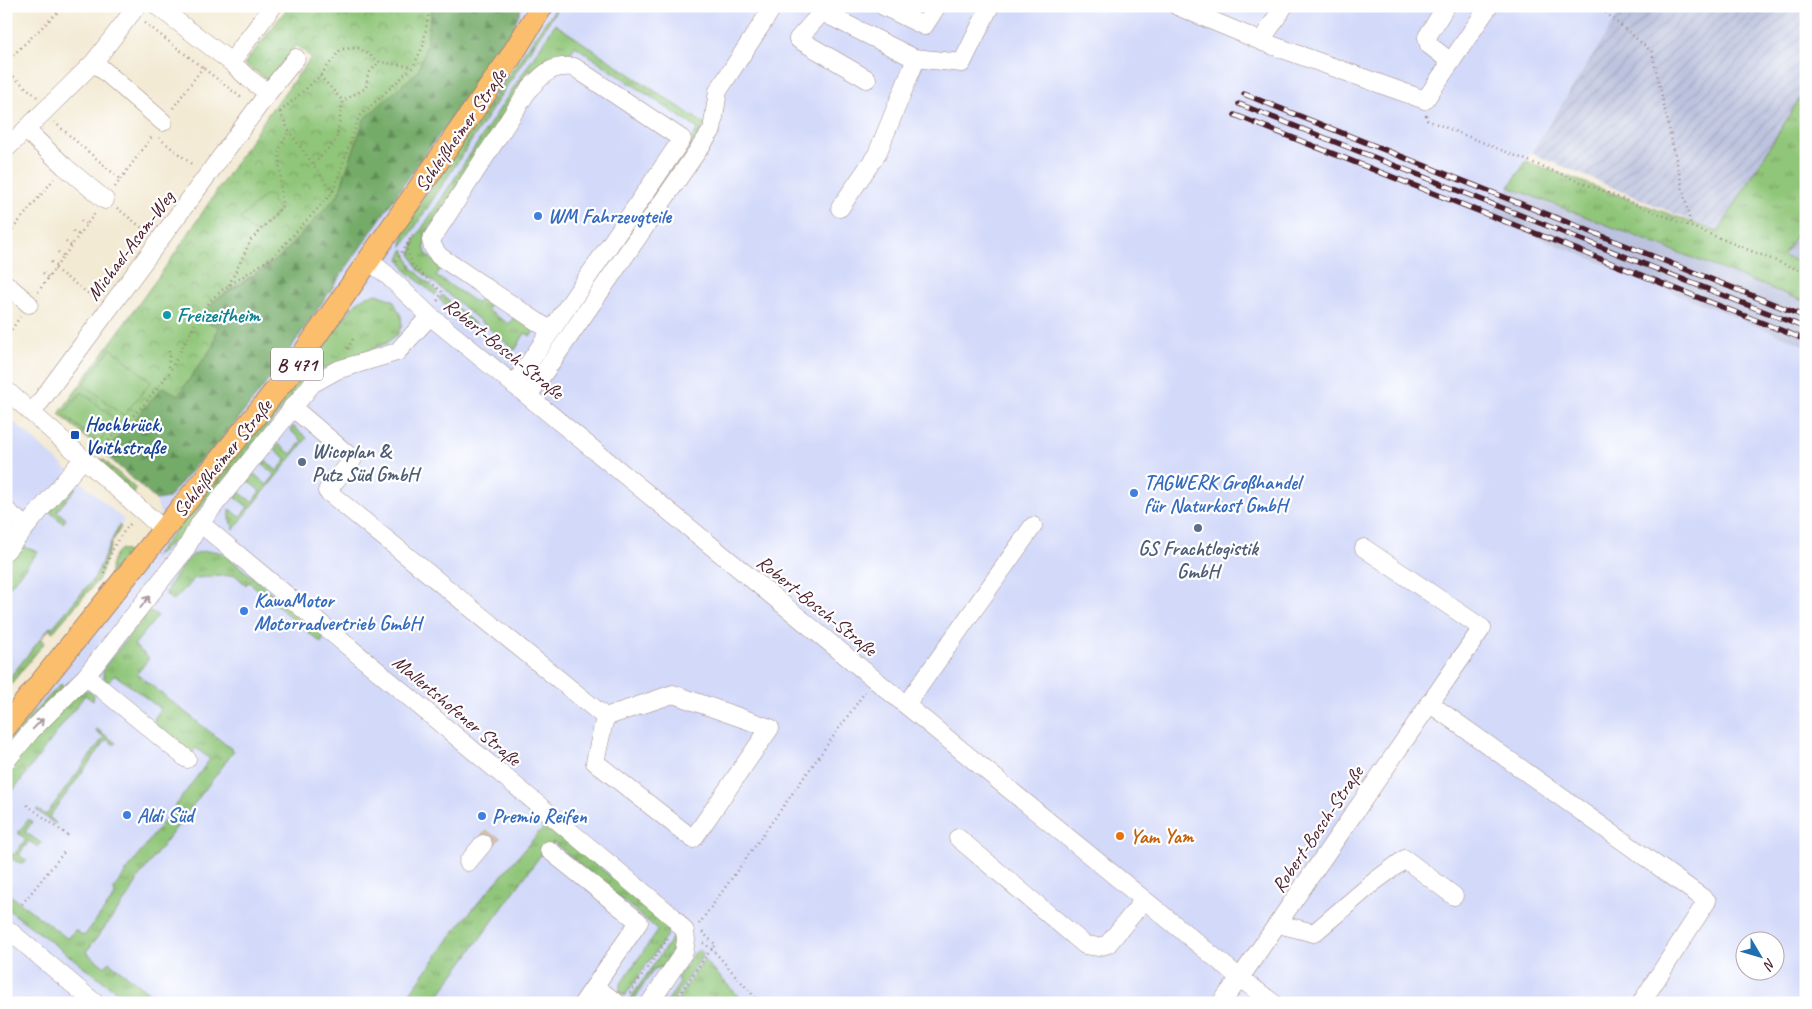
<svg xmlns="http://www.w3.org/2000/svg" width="1812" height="1009" font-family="Caveat,sans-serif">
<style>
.built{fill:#d2d9f9;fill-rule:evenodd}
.industrial{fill:url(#industrial-furrows)}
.railway{fill:#bcc3de}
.grass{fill:url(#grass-tufts);stroke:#6d7252}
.forest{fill:url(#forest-firs);stroke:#5f654a}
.park{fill:url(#park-crowns);stroke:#6d7252}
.garden{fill:#90c679;stroke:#6d7252}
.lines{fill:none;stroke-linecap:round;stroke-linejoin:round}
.minor-tunnel{stroke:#d1c1b2;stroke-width:18;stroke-dasharray:18 9;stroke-linecap:butt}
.minor-casing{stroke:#9e8480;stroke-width:19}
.major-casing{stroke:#9e8480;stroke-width:24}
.path{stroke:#9e8480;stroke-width:2.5;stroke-dasharray:1 4;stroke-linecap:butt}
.minor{stroke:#fff;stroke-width:18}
.major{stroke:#fabe6d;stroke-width:22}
.rail-casing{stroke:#4a1f2b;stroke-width:5.5}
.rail{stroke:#fff;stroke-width:4;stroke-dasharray:11;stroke-linecap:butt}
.oneway{stroke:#ae9aa0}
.shop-dot{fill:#3f7fe0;stroke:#fff;stroke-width:2}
.culture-dot{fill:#0f9aa8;stroke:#fff;stroke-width:2}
.transit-dot{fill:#1a4fb4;stroke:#fff;stroke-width:2}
.service-dot{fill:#5c6f8a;stroke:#fff;stroke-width:2}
.food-dot{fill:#e8710a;stroke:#fff;stroke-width:2}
.labels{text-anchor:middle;stroke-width:4.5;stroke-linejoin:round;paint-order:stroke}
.shield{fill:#fff;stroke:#80626b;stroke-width:1}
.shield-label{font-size:19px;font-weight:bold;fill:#4a1f2b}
.street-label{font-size:20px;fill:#4a1f2b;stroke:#fff}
.shop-label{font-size:20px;font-weight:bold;fill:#366cbe;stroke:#fff;text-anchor:start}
.culture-label{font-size:20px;font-weight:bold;fill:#0d838f;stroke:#fff;text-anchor:start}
.transit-label{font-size:20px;font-weight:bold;fill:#164399;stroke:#fff;text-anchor:start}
.service-label{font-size:20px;font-weight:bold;fill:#4e5e75;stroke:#fff;text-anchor:start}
.food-label{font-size:20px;font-weight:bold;fill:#c56008;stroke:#fff;text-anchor:start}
</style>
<defs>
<pattern id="industrial-furrows" width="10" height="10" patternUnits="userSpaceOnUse" patternTransform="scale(1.25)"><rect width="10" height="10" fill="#bcc3de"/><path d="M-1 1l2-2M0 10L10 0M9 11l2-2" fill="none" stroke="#a3a7bf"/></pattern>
<pattern id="grass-tufts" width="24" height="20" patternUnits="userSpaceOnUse" patternTransform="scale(1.25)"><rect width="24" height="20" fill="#90c679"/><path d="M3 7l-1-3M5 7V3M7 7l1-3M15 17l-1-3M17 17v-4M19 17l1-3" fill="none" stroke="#78a063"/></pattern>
<pattern id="forest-firs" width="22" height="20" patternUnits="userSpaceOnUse" patternTransform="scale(1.25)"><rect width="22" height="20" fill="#74ab69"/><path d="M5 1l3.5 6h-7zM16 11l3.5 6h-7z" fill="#618b57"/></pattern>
<pattern id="park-crowns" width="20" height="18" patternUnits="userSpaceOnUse" patternTransform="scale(1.25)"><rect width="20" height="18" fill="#90c679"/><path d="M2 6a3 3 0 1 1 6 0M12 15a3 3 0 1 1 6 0" fill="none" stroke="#78a063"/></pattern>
</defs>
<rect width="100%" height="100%" fill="#fff"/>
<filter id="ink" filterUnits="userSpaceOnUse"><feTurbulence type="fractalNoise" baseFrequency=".02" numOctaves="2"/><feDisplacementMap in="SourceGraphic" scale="10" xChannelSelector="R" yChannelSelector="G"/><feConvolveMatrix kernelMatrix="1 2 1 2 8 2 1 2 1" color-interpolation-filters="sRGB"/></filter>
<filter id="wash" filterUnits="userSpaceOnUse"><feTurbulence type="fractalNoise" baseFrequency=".0096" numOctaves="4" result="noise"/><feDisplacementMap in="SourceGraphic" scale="20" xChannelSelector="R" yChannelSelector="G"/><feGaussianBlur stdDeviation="1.12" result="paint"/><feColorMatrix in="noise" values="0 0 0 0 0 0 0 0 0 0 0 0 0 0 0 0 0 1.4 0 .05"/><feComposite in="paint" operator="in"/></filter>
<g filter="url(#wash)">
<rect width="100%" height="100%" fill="#f3ead4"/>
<!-- built -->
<g class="built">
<path d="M522,6H1624L1490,218L1806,346V1003H745L704,960L675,1003H6V724L165,530L156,500L168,498L196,465L221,441L271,377L424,155L485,74L510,36ZM1744,942H1774V972H1744Z"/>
<path d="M6,415L124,520L112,542L99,579L53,632L49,629L41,639L45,642L6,690Z"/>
</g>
<!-- industrial -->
<g class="industrial">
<path d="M1624,6H1806V88L1718,232L1531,153Z"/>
<path d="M1806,219V265L1783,256Z"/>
</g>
<!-- railway -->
<path class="railway" d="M1509,187L1806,302V346L1490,218Z"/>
<!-- grass -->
<g class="grass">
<path d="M558,6H559L402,247L403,235L407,223L541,28Z"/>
<path d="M555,24L706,125L540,371L536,367L698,129L575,46L571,53C553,51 544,60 532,72L427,232C421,253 426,255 442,267L436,276L477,303L484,294L493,300L487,310L509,324L515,315L534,330L531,336L525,333L515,350L418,269L411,254L415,239Z"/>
<path d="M1806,88V219L1783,256L1806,265V302L1509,187L1526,161L1718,232Z"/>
<path d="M404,249L412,268L438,292L435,295L406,271L399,258Z"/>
<path d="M377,294L393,300L401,316L402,325L398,334L385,344L312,373L200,509L182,537L173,542L153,558L356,303L367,296Z"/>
<path d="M442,295L476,325L479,329L478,332L439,299Z"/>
<path d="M293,426L307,438L234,529L230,521V509L240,517L248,507L235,497L239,492L252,502L260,491L248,481L254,474L267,485L275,475L262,464L265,460L277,471L287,459L274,449L278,444L291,454L302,441L290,430Z"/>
<path d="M97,459L104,460L136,489L134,494Z"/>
<path d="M72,485L76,488L57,511L66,519L63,523L50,512Z"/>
<path d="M119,525L121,527L112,542L99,579L53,632L49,629L41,639L45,642L6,690V682L50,627L52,628L95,577Z"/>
<path d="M22,546L38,552L6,591V564Z"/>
<path d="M121,549L128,552L109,576C111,567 112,554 121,549Z"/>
<path d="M214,551L223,553L324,636L321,643L249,582L246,585L235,575L195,578L176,598L172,600L166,595C166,586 185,561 193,555C199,551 207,551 214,551Z"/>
<path d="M153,612L158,616L134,645L149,658L137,674L234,751L139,877L130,894L86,952L105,967L109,962L163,1003H132L6,908V892L68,939L75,930L84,936L115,896L114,888L210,759L196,748L192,753L155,724L154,719L161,709L115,675L107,683C103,677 102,673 105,666L147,613Z"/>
<path d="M61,684L64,688L6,750V741L10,737Z"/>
<path d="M85,690L89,691L94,695L93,701L85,695L6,800V773C24,752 61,700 85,690Z"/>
<path d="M97,729L116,743L114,745L107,739L49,817L56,823L55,824L36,810L37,809L46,815L104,737L96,731Z"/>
<path d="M29,819L32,822L25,832L41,843L38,847L29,841L19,855L27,861C19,866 13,859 6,855V850L14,855L26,839L18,833Z"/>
<path d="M547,823L672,928L625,996L620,993V985L658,930L553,842L549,850L540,856L433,1003H403L459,925Z"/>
<path d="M674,935L672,951L662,967L654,969L633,1001L630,999Z"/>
<path d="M699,950L704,954L671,1003H666L679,984L677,978L693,954Z"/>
<path d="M704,960L745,1003H675Z"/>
</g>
<!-- forest -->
<path class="forest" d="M432,6H522L510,36L485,74L424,155L271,377L221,441L196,465L168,498L156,500L104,453L163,386L178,395L213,346L199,321L215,300L255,275L338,195L364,118L418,71L426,46Z"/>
<!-- park -->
<path class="park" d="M289,6H432L426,46L418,71L364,119L338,195L280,257L215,300L200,321L218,326L213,346L178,395L163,387L104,453L59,414L174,255L271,110L311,58L296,45L269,81L244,64Z"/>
<!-- garden -->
<g class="garden">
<path d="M265,195L280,210L256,234L240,219Z"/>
<path d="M111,348L151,382L123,416L84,384Z"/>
<path d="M82,392L117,421L98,443L63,414Z"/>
</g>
</g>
<g filter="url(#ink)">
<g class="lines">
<!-- minor-tunnel -->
<path class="minor-tunnel" d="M483,844L491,834"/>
<!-- minor casing -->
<g class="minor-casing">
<g id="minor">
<path d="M883,6L924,26L937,6"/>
<path d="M1177,6L1263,42L1425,100L1489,6"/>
<path d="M1446,6L1427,37L1429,45L1451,62"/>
<path d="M1261,41L1284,6"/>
<path d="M94,62L163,122"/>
<path d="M231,62L273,6"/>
<path d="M867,79L798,39L822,12L914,58L962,63L990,6"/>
<path d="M268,93L296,58"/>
<path d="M26,130L64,166L105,200"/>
<path d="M6,149L94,62L137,6"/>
<path d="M840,208L877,154L916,59"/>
<path d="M369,261L386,274L430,316L1240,978L1273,1003"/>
<path d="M6,284L29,304"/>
<path d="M514,385L682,139L574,67C551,65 544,73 529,89L431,240L433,247L439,256L551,331"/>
<path d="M6,390L164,530"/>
<path d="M528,396L712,130L718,91L771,10L772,6"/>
<path d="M292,407L353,459L327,491L605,717L595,762L693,839L770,728L673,694L605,717"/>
<path d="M32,413L268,93L248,78L231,62L157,6"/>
<path d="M6,510L26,527"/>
<path d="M200,523L673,917L685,931L686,940L684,952L650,1003"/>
<path d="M6,551L83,459"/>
<path d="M86,676L187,759"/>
<path d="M1429,703L1707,901L1641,1003"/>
<path d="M906,705L1033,526"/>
<path d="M6,761L31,731L86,676L185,550L200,523L312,384L337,370L397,352L430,316"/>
<path d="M958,838L1085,945L1099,947L1108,944L1144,900"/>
<path d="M549,850L639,922L583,1003"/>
<path d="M468,862L483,844"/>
<path d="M1278,924L1314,933L1375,881L1405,859L1454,896"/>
<path d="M6,928L95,1003"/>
<path d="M595,987L617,1003"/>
<path d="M1221,1003L1240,978L1482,628L1364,548"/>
</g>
</g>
<!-- major casing -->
<g class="major-casing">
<path id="major" d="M6,726L292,370L510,58L542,6"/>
</g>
<!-- path -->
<g class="path">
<path d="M1598,6L1652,52L1691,226"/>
<path d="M145,23L243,99"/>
<path d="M6,62L64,6"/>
<path d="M6,70L37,97"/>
<path d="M320,76L343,101"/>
<path d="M173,108L203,67"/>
<path d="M280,112L320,76L341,49L359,48L380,62L413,67"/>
<path d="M280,112L289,131L333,192"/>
<path d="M1426,115L1427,120L1806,273"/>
<path d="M54,122L121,180"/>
<path d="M159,138L194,166"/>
<path d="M314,164L336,140L343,101L366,88L368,74L379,62"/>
<path d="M115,187L153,135"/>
<path d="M117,208L146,231"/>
<path d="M81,221L87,225"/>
<path d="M8,226L12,230"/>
<path d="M73,231L79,235"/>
<path d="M6,237L54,179"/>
<path d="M66,242L72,246"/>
<path d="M408,245L407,250L413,266L442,292L437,302"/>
<path d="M58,252L64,256"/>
<path d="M396,261L415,232"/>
<path d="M51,262L57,267"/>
<path d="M55,269L96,299"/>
<path d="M43,273L49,278"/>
<path d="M229,285L251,240L282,207L279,150L289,131"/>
<path d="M38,292L95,213"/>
<path d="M6,338L20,317"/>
<path d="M348,349L354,337"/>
<path d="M169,351V371"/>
<path d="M98,451L143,406L169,373L197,320L210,301L222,290L274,256L333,192L359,117L413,67L423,46L430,6"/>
<path d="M104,573C111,550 116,540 132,522"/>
<path d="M27,805L70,837"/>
<path d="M22,904L65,851"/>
<path d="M699,924L865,692"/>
<path d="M703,943L712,949L760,1003"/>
<path d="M630,993L670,936"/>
<path d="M673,1003L706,956L716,945L702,932"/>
</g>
<!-- minor -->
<use href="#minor" class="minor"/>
<!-- major -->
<use href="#major" class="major"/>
<!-- rail casing -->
<g class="rail-casing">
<g id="rail">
<path d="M1244,94L1806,317"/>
<path d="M1239,104L1806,328"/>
<path d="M1235,115L1806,340"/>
</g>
</g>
<!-- rail -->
<use href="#rail" class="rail"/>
</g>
<!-- one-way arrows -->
<defs><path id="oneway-shaft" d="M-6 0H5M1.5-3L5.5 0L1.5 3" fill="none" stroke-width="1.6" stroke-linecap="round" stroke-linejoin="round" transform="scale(1.25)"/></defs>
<g class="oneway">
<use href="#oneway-shaft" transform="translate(145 602) rotate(-52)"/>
<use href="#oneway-shaft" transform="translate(38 724) rotate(-45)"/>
</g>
</g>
<!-- markers -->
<g class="shop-dot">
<circle cx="538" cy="216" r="5"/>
<circle cx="1134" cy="493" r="5"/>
<circle cx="244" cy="611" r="5"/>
<circle cx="127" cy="815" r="5"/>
<circle cx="482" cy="816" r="5"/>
</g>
<circle class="culture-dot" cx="167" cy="315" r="5"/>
<rect class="transit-dot" x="70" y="430" width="10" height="10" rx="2.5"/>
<g class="service-dot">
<circle cx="302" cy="462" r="5"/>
<circle cx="1198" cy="528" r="5"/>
</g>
<circle class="food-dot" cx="1120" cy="836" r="5"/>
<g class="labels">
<!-- shield labels -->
<rect class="shield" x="271" y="347.5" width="52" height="33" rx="4"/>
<g class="shield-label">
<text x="297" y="371">B 471</text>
</g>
<!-- street labels -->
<g class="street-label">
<text transform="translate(460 130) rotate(-55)" y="7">Schleißheimer Straße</text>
<text transform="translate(130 245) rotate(-53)" y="7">Michael-Asam-Weg</text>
<text transform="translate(504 348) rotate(39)" y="7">Robert-Bosch-Straße</text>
<text transform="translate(222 458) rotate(-51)" y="7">Schleißheimer Straße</text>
<text transform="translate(817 605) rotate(39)" y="7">Robert-Bosch-Straße</text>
<text transform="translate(457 710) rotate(40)" y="7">Mallertshofener Straße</text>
<text transform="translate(1317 829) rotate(-56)" y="7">Robert-Bosch-Straße</text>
</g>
<!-- shop labels -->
<g class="shop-label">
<text x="548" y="223">WM Fahrzeugteile</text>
<text x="1144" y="489">TAGWERK Großhandel<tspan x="1144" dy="23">für Naturkost GmbH</tspan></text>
<text x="254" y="607">KawaMotor<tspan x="254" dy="23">Motorradvertrieb GmbH</tspan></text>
<text x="137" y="822">Aldi Süd</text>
<text x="492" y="823">Premio Reifen</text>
</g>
<!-- culture labels -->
<g class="culture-label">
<text x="177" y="322">Freizeitheim</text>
</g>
<!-- transit labels -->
<g class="transit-label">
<text x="85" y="431">Hochbrück,<tspan x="85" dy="23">Voithstraße</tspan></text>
</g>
<!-- service labels -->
<g class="service-label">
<text x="312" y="458">Wicoplan &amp;<tspan x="312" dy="23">Putz Süd GmbH</tspan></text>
<text x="1198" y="555" text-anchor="middle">GS Frachtlogistik<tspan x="1198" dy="23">GmbH</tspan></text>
</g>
<!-- food labels -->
<g class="food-label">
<text x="1130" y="843">Yam Yam</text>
</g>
</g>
<!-- margin -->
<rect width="1812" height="1009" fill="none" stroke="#fff" stroke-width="25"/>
<!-- north arrow -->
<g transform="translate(1760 956) rotate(128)"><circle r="24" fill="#ffffff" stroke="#b7a5aa"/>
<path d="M0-4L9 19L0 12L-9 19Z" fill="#1f6fb2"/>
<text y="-8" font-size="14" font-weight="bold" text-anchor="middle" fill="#4a1f2b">N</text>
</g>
</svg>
